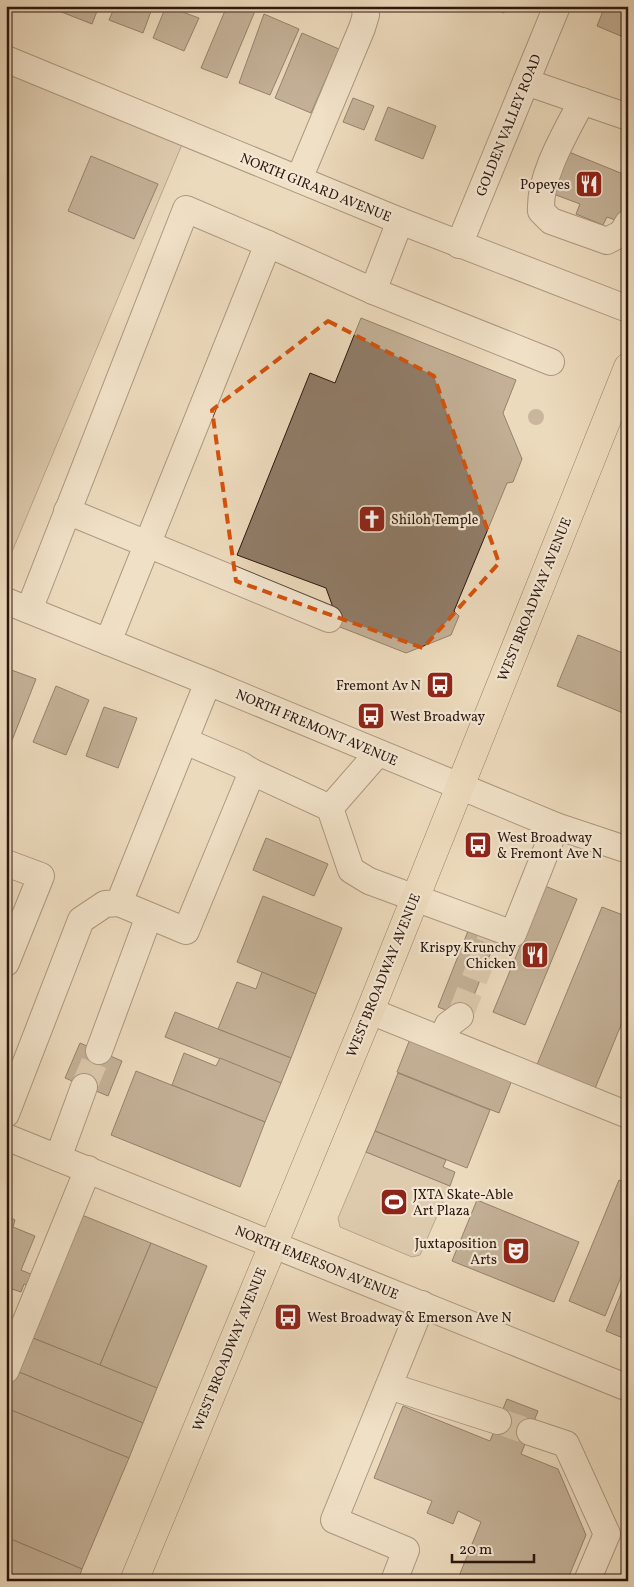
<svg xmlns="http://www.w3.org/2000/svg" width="634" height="1587" font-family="Vollkorn,serif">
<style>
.green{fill:#ccb99e;stroke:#7c6856}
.building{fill:#907c68;stroke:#2d160e}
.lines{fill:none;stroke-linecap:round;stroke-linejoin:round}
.minor-tunnel{stroke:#c6b399;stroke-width:26;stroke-dasharray:26 13;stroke-linecap:butt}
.minor-casing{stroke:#5d473a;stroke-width:28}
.major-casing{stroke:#2d160e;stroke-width:29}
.minor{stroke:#f3e7d3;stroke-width:26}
.major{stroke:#ecdabc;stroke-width:28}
.tree{fill:#9d8974}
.marked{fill:none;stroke:#d5520c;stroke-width:4;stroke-dasharray:10 6;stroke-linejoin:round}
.labels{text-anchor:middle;stroke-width:4.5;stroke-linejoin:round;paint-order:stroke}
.street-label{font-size:14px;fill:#2d160e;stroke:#f3e7d3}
.poi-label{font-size:14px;fill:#2d160e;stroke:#f3e7d3;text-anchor:start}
</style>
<rect width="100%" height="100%" fill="#ecdabc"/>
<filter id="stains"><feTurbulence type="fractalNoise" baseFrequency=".004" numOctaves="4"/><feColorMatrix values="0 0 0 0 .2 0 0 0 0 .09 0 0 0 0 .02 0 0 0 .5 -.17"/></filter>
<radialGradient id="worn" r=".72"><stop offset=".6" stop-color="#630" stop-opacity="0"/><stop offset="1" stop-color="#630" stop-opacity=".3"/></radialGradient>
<!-- green -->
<g class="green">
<path d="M6,70L183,142L6,566Z"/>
<path d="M366,1152L450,1186L420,1255L412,1257L340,1227L338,1218Z"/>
</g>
<!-- building -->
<g class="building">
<path d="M61,6H99L92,24L59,11Z"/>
<path d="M115,6H153L143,33L109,20Z"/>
<path d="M166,6L199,18L184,51L153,38Z"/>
<path d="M227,6H243L255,11L227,78L201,68Z"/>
<path d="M487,6H506L504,13Z"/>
<path d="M605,6H628V39L597,26Z"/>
<path d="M264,14L299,29L270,95L239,83Z"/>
<path d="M302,33L339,49L311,113L275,98Z"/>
<path d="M353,98L374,106L364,130L343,122Z"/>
<path d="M388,107L436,126L423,159L375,140Z"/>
<path d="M564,150L628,176V198L618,221L607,217L603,225L576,214L580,204L548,192Z"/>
<path d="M91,156L158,184L134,239L68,211Z"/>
<path d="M361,318L516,380L503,413L522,459L513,482L507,483L454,611L459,616L451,635L406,653L340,627L326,588L237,555L310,373L335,383Z"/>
<path d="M578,635L628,655V715L557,686Z"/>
<path d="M6,668L36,679L11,743L6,741Z"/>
<path d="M56,686L89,700L66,755L33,742Z"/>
<path d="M104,707L137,718L118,768L86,756Z"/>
<path d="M266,838L328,864L314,896L253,870Z"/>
<path d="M545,886L577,899L525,1025L493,1012Z"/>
<path d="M263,896L342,928L316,994L237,962Z"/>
<path d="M602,907L628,917V1008L594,1091L536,1067Z"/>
<path d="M468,931L495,942L465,1018L438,1007Z"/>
<path d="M262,972L316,994L291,1058L218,1029L237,982L256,989Z"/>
<path d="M175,1012L291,1058L281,1083L165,1037Z"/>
<path d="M410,1039L512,1080L499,1113L397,1072Z"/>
<path d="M80,1043L122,1061L108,1096L65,1078Z"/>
<path d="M184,1053L216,1066L220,1058L281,1083L265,1122L172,1085Z"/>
<path d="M136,1071L265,1122L240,1187L111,1135Z"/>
<path d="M398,1073L490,1110L467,1168L375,1131Z"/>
<path d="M375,1131L446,1160L443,1167L455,1172L450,1186L366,1152Z"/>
<path d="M619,1180L628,1183V1260L605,1316L569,1301Z"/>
<path d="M477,1200L579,1242L554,1302L452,1261Z"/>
<path d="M77,1213L151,1243L100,1365L28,1336Z"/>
<path d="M8,1216L15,1220L13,1227L35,1236L21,1270L33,1275L29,1286L24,1284L21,1292L12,1289L6,1304V1217Z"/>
<path d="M151,1243L207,1266L157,1388L100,1365Z"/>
<path d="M628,1276V1340L606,1331Z"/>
<path d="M28,1336L157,1388L143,1423L14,1370Z"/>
<path d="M14,1370L143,1423L129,1458L6,1408V1388Z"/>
<path d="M507,1399L538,1411L521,1454L558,1469L586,1535L567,1581H457L481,1522L458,1511L453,1524L427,1513L432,1501L374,1478L403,1406L490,1441Z"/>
<path d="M6,1408L129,1458L82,1569L6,1537Z"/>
<path d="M6,1537L82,1569L78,1581H28L6,1572Z"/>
<path d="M10,1573L28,1581H7Z"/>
</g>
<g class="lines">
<!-- minor-tunnel -->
<g class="minor-tunnel">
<path d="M460,1016L490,940"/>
<path d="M84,1087L99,1051"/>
<path d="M498,1421L530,1432"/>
</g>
<!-- minor casing -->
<g class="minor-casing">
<g id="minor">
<path d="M6,59L400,221L628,309"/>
<path d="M526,82L628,117"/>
<path d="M582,101C566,132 539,176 541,211L551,221L607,241L622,233L628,223"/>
<path d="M299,179L362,28L366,15L364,6"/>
<path d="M268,244L373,291L400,221"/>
<path d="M459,245L557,6"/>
<path d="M373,291L551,362"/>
<path d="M67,511L329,619"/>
<path d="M6,601L208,682L556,826L628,850"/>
<path d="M29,610L186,209L268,244L108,642"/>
<path d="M252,772L330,808L351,870L369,881L513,934L556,826"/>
<path d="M330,808L378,753"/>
<path d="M6,863L41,876L6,963"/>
<path d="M119,903L186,931L252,772L241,765L185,741"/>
<path d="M370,1011L628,1115"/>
<path d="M442,1040L448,1025L460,1016"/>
<path d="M99,1051L149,916"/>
<path d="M6,1114L81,920L105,904L119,903L208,682"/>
<path d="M6,1137L628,1388"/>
<path d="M58,1158L84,1087"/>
<path d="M6,1370L88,1169"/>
<path d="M389,1386L498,1421"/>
<path d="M530,1432L566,1444L607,1534L587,1581"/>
<path d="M394,1581L406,1550L334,1520L422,1304"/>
</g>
</g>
<!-- major casing -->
<g class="major-casing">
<path id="major" d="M134,1581L370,1011L628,367"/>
</g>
<!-- minor -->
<use href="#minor" class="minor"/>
<!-- major -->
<use href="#major" class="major"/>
</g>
<!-- trees -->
<circle class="tree" cx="536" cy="417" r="8"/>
<!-- marked area -->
<path d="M0 0H634V1587H0ZM328,321L434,376L499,563L423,648L236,581L212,410Z" fill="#ecdabc" fill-opacity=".55" fill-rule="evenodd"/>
<path class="marked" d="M328,321L434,376L499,563L423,648L236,581L212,410Z"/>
<!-- icons -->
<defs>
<g id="restaurant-square" transform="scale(1.4375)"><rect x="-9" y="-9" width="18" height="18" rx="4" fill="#8f2418" stroke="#f3e7d3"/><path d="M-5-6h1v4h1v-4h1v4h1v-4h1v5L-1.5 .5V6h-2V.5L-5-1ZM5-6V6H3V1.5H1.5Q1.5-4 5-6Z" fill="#fff"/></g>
<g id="church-square" transform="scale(1.4375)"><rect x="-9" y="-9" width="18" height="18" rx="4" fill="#8f2418" stroke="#f3e7d3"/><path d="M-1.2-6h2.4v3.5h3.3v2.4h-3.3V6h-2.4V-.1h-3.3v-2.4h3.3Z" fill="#fff"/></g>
<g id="bus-square" transform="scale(1.4375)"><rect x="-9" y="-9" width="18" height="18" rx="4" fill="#8f2418" stroke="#f3e7d3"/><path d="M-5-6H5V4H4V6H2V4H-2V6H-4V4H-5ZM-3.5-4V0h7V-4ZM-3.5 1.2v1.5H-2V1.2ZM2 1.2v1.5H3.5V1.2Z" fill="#fff"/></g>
<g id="stadium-square" transform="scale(1.4375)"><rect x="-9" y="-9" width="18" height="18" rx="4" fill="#8f2418" stroke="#f3e7d3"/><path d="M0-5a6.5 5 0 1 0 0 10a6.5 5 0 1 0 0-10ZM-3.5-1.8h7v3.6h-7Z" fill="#fff"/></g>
<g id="theatre-square" transform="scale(1.4375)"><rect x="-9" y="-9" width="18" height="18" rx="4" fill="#8f2418" stroke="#f3e7d3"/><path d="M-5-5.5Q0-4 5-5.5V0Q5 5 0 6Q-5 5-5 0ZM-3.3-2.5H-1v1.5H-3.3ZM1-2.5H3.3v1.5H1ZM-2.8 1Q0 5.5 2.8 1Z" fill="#fff"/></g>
</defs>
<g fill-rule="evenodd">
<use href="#restaurant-square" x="589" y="184"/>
<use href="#church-square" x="372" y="519"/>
<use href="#bus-square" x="440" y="685"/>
<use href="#bus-square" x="371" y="716"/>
<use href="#bus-square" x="478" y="845"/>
<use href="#restaurant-square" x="535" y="955"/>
<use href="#stadium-square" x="394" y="1202"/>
<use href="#theatre-square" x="516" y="1251"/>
<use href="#bus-square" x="288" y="1317"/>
</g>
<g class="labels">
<!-- street labels -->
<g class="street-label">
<text transform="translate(508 125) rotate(-68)" y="5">GOLDEN VALLEY ROAD</text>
<text transform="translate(316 187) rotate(22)" y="5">NORTH GIRARD AVENUE</text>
<text transform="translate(534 599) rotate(-68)" y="5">WEST BROADWAY AVENUE</text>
<text transform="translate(317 727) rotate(23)" y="5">NORTH FREMONT AVENUE</text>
<text transform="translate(383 975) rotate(-68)" y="5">WEST BROADWAY AVENUE</text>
<text transform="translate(317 1262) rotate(22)" y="5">NORTH EMERSON AVENUE</text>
<text transform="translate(229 1349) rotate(-68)" y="5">WEST BROADWAY AVENUE</text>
</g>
<!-- poi labels -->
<g class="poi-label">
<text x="570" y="189" text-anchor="end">Popeyes</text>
<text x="391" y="524">Shiloh Temple</text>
<text x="421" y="690" text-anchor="end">Fremont Av N</text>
<text x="390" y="721">West Broadway</text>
<text x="497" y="842">West Broadway<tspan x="497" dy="16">&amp; Fremont Ave N</tspan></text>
<text x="516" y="952" text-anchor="end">Krispy Krunchy<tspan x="516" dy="16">Chicken</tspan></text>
<text x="413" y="1199">JXTA Skate-Able<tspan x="413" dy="16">Art Plaza</tspan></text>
<text x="497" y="1248" text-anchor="end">Juxtaposition<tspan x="497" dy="16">Arts</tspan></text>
<text x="307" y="1322">West Broadway &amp; Emerson Ave N</text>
</g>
</g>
<!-- margin -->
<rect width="634" height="1587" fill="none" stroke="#ecdabc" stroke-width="25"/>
<rect x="8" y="8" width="619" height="1572" fill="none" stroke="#2d160e" stroke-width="2.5"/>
<rect x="12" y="12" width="609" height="1562" fill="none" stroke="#2d160e"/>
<!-- scale -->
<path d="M452 1554v8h82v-8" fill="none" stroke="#2d160e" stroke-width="2.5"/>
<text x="459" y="1554" font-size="15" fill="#2d160e" stroke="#f3e7d3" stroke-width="4" paint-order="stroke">20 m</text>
<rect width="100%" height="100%" filter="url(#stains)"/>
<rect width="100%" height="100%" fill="url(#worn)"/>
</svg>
